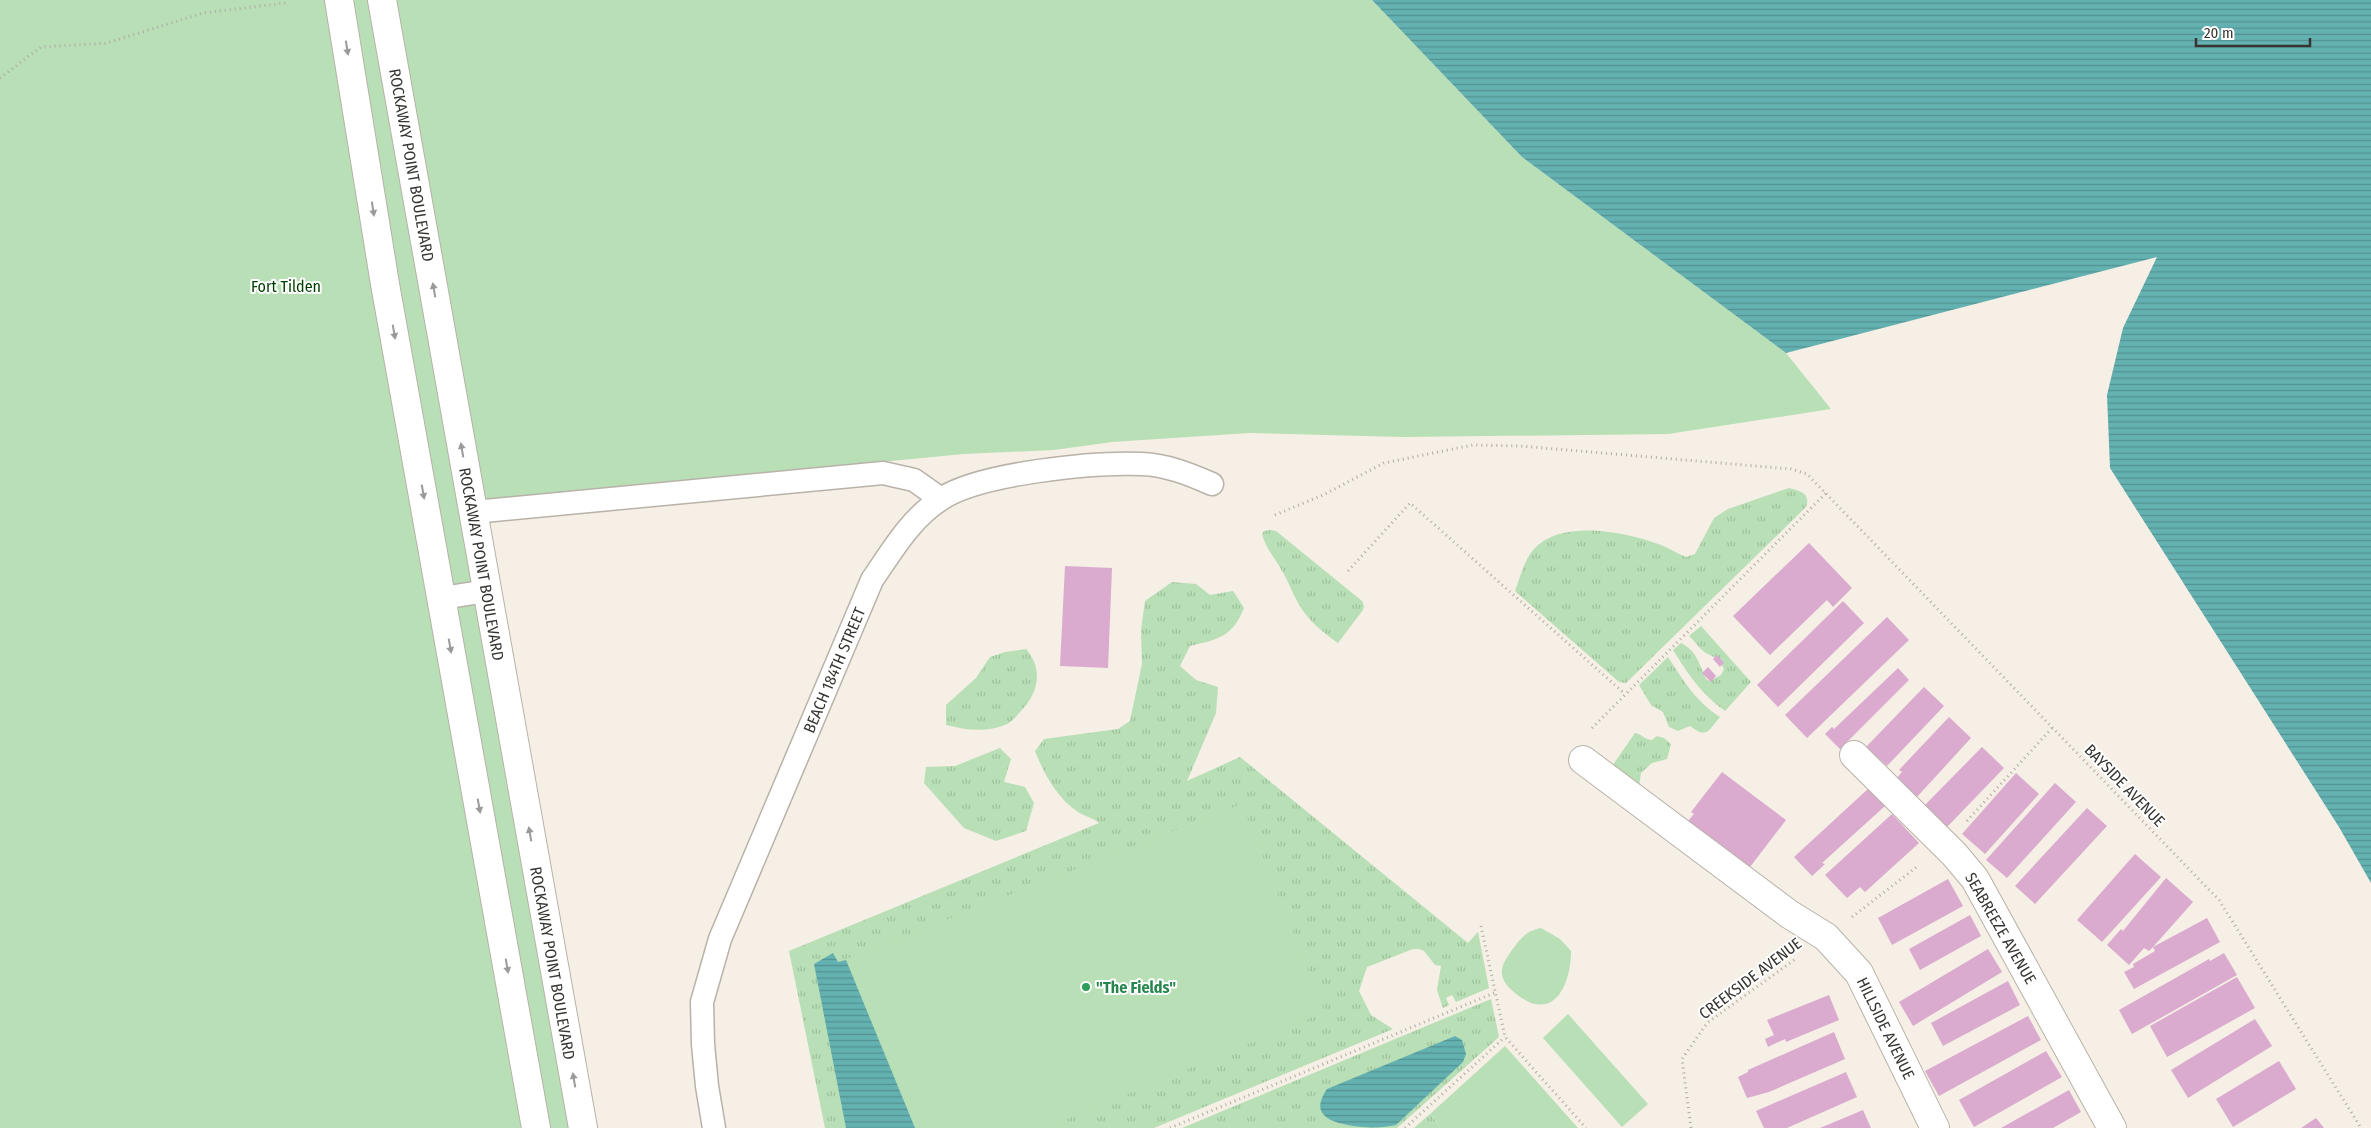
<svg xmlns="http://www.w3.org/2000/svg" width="2371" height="1128" font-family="'Fira Sans Condensed',sans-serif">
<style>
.grass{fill:url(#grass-tufts)}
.park{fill:#b8dfb5}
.water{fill:url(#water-rules)}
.building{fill:#dbaacf}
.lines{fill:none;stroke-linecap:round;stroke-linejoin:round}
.lane-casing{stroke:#b8b2a9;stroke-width:25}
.street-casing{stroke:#b8b2a9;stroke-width:30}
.secondary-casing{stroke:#b8b2a9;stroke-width:30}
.path{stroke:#b0aba3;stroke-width:3;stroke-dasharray:1 4;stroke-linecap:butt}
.lane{stroke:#fff;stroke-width:22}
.street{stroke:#fff;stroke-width:28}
.secondary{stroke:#fff;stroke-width:28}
.oneway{fill:#9b9a98}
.leisure-dot{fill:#2e9e5b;stroke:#fff;stroke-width:2}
.labels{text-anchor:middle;stroke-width:4;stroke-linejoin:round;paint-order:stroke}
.street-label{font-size:16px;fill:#373531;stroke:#fff}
.park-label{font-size:16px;fill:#003d01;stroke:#fff}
.leisure-label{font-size:16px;font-weight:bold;fill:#27864d;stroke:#fff;text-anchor:start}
</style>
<defs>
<pattern id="grass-tufts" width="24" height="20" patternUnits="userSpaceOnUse" patternTransform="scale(1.25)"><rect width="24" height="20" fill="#b8dfb5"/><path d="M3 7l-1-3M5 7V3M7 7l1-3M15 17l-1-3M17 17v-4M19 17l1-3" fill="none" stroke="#9fc09c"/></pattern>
<pattern id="water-rules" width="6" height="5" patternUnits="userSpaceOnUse" patternTransform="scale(1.25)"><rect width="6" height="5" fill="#64b1b2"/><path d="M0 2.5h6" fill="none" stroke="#539191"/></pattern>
</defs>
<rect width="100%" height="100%" fill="#f5efe5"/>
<!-- grass -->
<g class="grass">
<path d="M1789,488C1800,491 1811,493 1806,507L1626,683L1619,682L1515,591C1520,578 1524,560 1534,549C1562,519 1625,532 1658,544C1668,547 1676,553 1686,557L1695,554L1714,518L1728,509Z"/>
<path d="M1270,530L1276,531L1362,601L1364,606L1363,610L1338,643C1321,631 1305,618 1296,599C1291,590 1288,580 1282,571C1275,558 1266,549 1262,534L1264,531Z"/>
<path d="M1172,582L1196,584L1210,595L1233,591L1244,608C1232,637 1219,639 1190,646L1180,666L1196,680L1218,687L1216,713L1187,781L1240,757L1468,943L1478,932L1489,988L1456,1002L1452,995L1446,998L1449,1005L1443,1008L1437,990L1441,966L1435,965L1424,951L1419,949H1413L1367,967L1359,991L1371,1015L1393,1029L1154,1128H825L789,951L1099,823C1093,818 1085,816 1078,812C1057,798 1044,774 1035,751L1044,739L1118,729L1130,721L1142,664L1141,630L1145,601Z"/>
<path d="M1701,626L1751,682L1725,711C1702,695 1688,674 1673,650L1681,643C1697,651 1699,664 1706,679L1710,681L1721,675L1724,669C1718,655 1712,658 1703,651C1698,647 1694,640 1689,636Z"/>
<path d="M1026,649C1044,670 1038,693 1021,711C1017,715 1012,722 1007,724C987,733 966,730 946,725V705L976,678L990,657L1005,652Z"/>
<path d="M1668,657C1683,680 1696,702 1720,717C1708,731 1707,739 1690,726L1678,731L1669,727L1663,712L1651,705L1639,685Z"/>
<path d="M1635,733C1642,734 1645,740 1652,740L1657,736L1664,738L1671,744L1667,759L1652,763L1641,773L1638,792L1610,769Z"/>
<path d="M1000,748L1011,759L1004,782L1025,787L1034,803L1026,831L996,841L964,828L924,783L926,767L955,766Z"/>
<path d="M1491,999L1499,1037L1397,1128H1182Z"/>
<path d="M1430,1114L1442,1128H1414Z"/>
</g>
<!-- park -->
<g class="park">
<path d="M0,0H1372L1522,157L1786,353L1831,409L1668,434L1403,437L1249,433L1112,442L1054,450L964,454L472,501L592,1128H0Z"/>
<path d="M1242,804L1325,1012L1046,1128H915L846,960L838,962Z"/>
<path d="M1541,928L1560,939L1571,951C1571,987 1552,1024 1515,993C1509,988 1503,982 1502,974C1501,964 1507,958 1512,950C1521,938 1526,931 1541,928Z"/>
<path d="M1568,1014L1648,1104L1622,1127L1543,1038Z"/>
<path d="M1505,1046L1578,1128H1442L1430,1114Z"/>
</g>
<!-- water -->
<g class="water">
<path d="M1372,0H2371V883L2339,827L2110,468L2107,395L2123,328L2157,257L1786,353L1522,157Z"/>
<path d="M833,953L838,962L846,960L915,1128H846L814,964Z"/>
<path d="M1455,1036L1462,1040L1466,1054L1463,1062L1396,1125C1384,1128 1366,1128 1353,1126C1330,1122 1309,1115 1327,1089Z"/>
</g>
<!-- building -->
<g class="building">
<path d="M1809,543L1852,588L1833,607L1827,600L1770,655L1733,616Z"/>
<path d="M1065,566L1112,568L1108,668L1060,666Z"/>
<path d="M1843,601L1864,623L1778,707L1757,685Z"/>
<path d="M1887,617L1909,640L1807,738L1785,715Z"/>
<path d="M1717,655L1724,663L1720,667L1713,659Z"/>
<path d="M1708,667L1716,676L1711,682L1702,673Z"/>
<path d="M1898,668L1909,680L1840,749L1825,734L1832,727L1834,729Z"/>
<path d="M1924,687L1944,706L1887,766L1866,747Z"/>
<path d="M1949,717L1971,738L1916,798L1896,779L1902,772L1899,770Z"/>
<path d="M1982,747L2004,768L1947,827L1924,806Z"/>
<path d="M1722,772L1786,820L1750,867L1688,821L1694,814L1691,812Z"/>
<path d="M2016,773L2039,794L1985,854L1962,834Z"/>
<path d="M2055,783L2076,802L2007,878L1986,860Z"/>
<path d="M1869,788L1885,806L1822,863L1825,864L1812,876L1794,857Z"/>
<path d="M2087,808L2107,826L2035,904L2015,886Z"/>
<path d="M1892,814L1919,843L1865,892L1860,887L1847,898L1825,875Z"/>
<path d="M2135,854L2161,877L2102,942L2077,920Z"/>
<path d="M2166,878L2193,902L2153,947L2149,951L2144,948L2129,965L2107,945L2121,929L2123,931Z"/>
<path d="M1948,879L1963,906L1892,945L1878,918Z"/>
<path d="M1970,915L1981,936L1920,970L1909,949Z"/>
<path d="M2207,918L2220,942L2134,989L2124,972L2134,967L2133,964L2155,951L2153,947Z"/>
<path d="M1988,949L2002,972L1913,1026L1899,1002Z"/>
<path d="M2224,953L2237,975L2132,1034L2119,1010L2209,959L2210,961Z"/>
<path d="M2237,977L2255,1008L2167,1057L2150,1026Z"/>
<path d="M2008,981L2020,1005L1943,1046L1931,1023Z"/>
<path d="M1829,995L1839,1020L1786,1042L1785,1039L1768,1047L1765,1039L1774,1035L1767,1020Z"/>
<path d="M2028,1016L2041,1040L1939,1096L1925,1071Z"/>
<path d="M2255,1019L2272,1046L2188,1098L2171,1070Z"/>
<path d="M1834,1032L1845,1059L1769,1092L1747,1098L1738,1077L1748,1072V1070Z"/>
<path d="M2046,1051L2062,1077L1974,1127L1959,1100Z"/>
<path d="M2279,1061L2296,1089L2233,1127L2216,1099Z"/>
<path d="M1846,1072L1857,1097L1787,1128H1764L1756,1111Z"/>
<path d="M2069,1090L2081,1112L2053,1128H2001Z"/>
<path d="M1863,1110L1871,1128H1820Z"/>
<path d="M2316,1118L2324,1128H2301Z"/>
</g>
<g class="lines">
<!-- lane casing -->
<g class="lane-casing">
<g id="lane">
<path d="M474,512L883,473L914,480L941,499"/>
<path d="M442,598L487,591"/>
<path d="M714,1128L707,1086L703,1044L702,1002L720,939L872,580C892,551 910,519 941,499C980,473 1095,462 1142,464C1167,465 1189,474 1212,484"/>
</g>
</g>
<!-- street casing -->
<g class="street-casing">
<g id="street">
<path d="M1854,755L1954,854L1975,879L2112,1128"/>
<path d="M1583,760L1789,914L1826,937L1859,973L1935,1128"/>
</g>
</g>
<!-- secondary casing -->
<g class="secondary-casing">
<g id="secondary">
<path d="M339,0L385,284L536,1128"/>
<path d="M382,0L583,1128"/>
</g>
</g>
<!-- path -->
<g class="path">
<path d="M0,78L41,47L107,43L203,13L286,3"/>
<path d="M1275,515L1323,495L1384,463L1473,445L1520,446L1791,469L1807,474L2219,900L2361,1128"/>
<path d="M1348,571L1410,503L1625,694"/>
<path d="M1592,728L1826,493"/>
<path d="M1967,821L2052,728"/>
<path d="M1852,917L1918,866"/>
<path d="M1481,926L1505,1037L1586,1128"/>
<path d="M1170,1128L1494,993"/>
<path d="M1405,1128L1505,1037"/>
<path d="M1691,1128L1682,1059L1707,1023L1797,958"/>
</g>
<!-- lane -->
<use href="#lane" class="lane"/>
<!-- street -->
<use href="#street" class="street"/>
<!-- secondary -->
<use href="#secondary" class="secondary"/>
</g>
<!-- one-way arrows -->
<defs><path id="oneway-solid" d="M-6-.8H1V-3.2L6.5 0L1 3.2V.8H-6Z" transform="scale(1.25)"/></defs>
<g class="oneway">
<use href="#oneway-solid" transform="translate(347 48) rotate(81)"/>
<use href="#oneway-solid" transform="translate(373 209) rotate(81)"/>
<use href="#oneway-solid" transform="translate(434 290) rotate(-100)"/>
<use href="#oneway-solid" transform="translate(394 332) rotate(80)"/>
<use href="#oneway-solid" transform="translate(462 450) rotate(-100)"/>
<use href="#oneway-solid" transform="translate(423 492) rotate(80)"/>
<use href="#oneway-solid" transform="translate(450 646) rotate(80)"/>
<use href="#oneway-solid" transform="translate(479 806) rotate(80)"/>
<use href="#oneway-solid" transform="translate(530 834) rotate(-100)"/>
<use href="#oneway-solid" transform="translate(507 966) rotate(80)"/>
<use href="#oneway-solid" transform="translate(574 1080) rotate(-100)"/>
</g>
<!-- markers -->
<circle class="leisure-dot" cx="1086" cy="987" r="5"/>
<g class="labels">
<!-- street labels -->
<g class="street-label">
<text transform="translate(412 165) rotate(80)" y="6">ROCKAWAY POINT BOULEVARD</text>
<text transform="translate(482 564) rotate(80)" y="6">ROCKAWAY POINT BOULEVARD</text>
<text transform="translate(834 670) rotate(-67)" y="6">BEACH 184TH STREET</text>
<text transform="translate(2125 785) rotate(46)" y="6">BAYSIDE AVENUE</text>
<text transform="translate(2001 928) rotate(60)" y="6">SEABREEZE AVENUE</text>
<text transform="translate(553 963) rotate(80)" y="6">ROCKAWAY POINT BOULEVARD</text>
<text transform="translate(1750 978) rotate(-37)" y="6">CREEKSIDE AVENUE</text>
<text transform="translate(1886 1028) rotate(64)" y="6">HILLSIDE AVENUE</text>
</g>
<!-- park labels -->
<g class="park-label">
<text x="286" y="292">Fort Tilden</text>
</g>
<!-- leisure labels -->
<g class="leisure-label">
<text x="1096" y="993">"The Fields"</text>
</g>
</g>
<!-- scale -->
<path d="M2196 38v8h114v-8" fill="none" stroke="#373531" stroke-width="2.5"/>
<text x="2204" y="38" font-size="15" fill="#373531" stroke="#ffffff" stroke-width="4" paint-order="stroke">20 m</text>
</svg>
